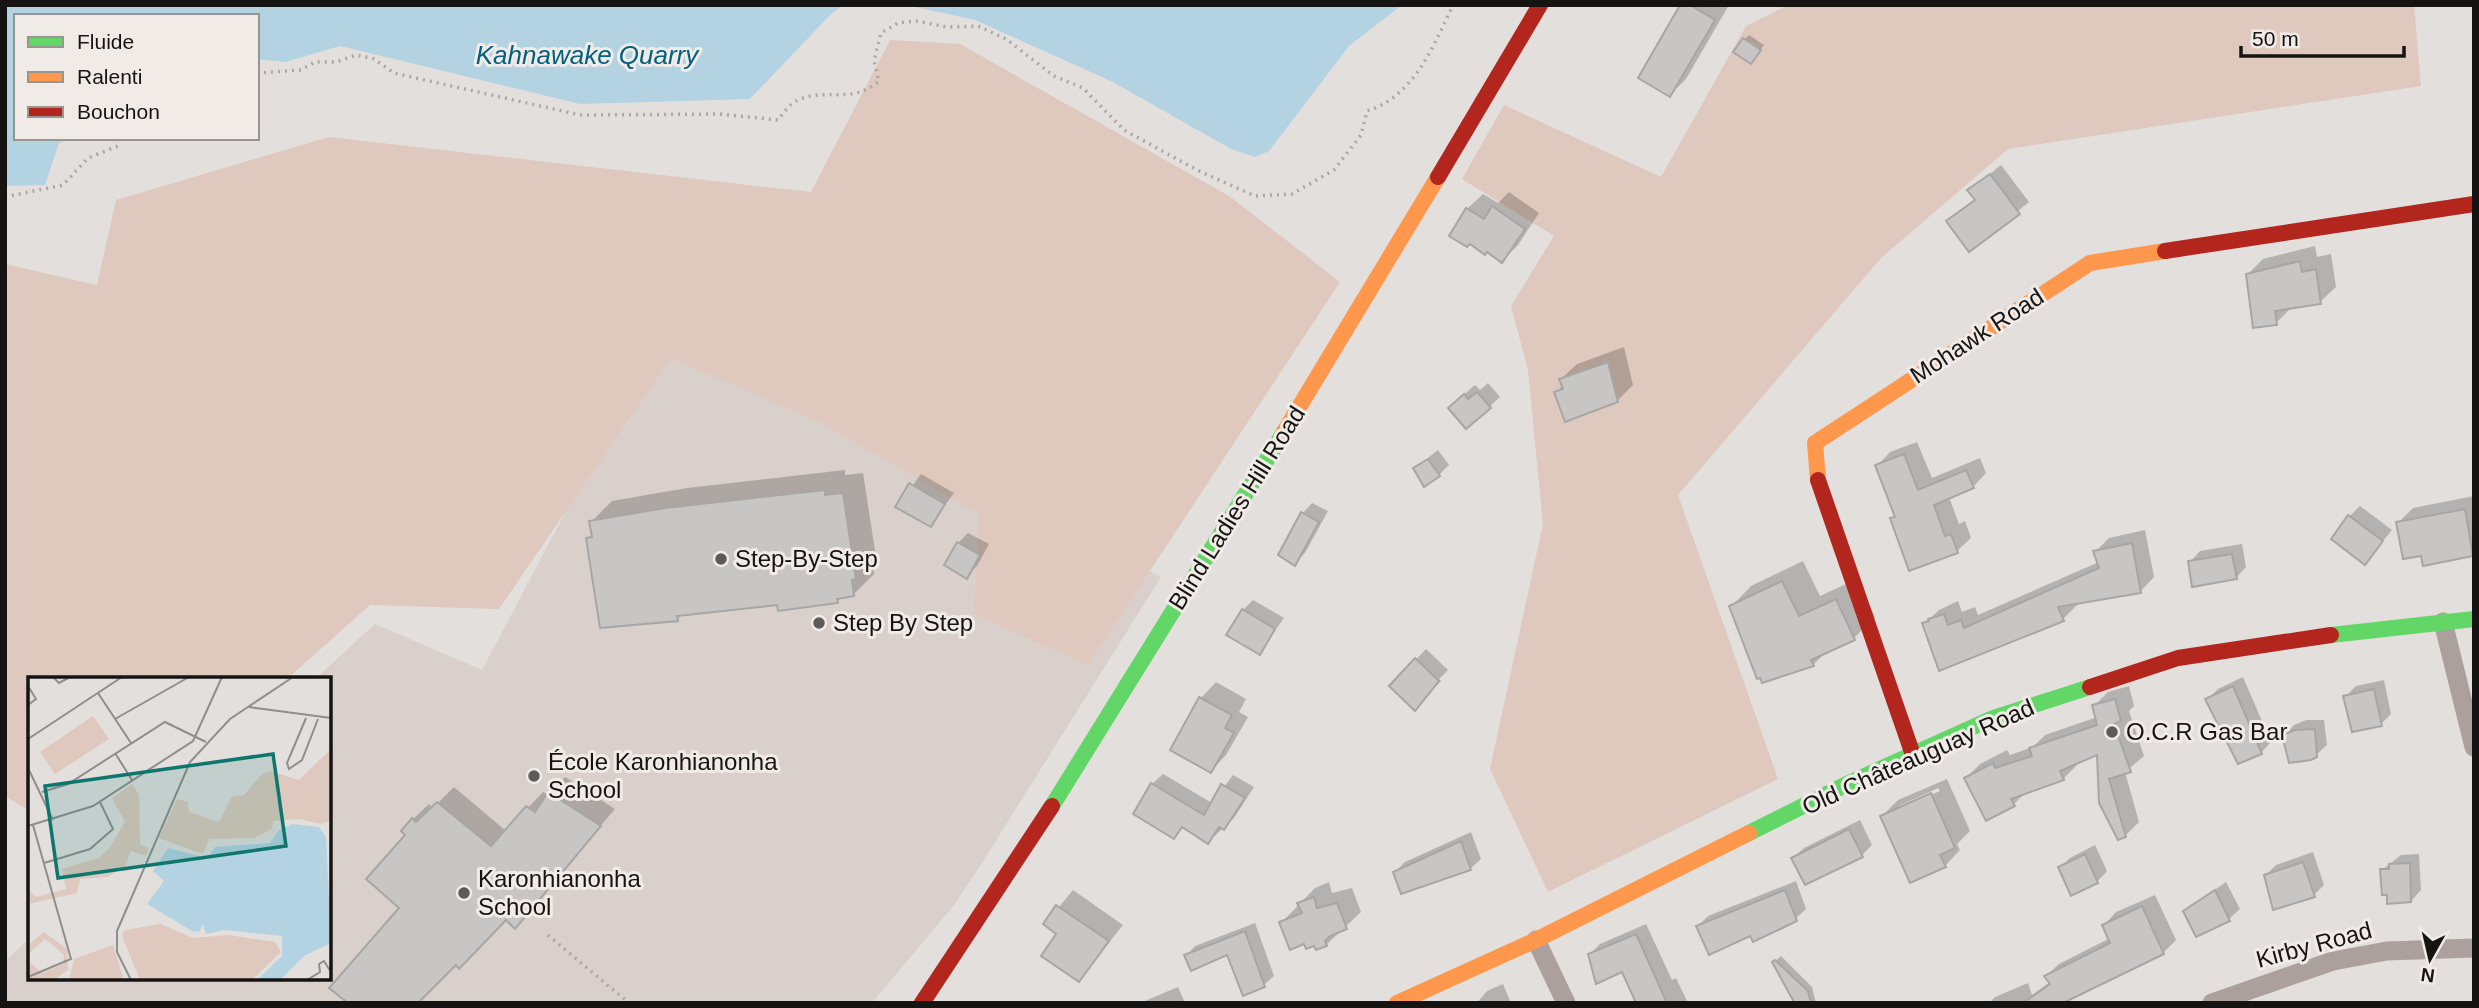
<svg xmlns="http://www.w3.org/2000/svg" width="2479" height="1008" font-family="Helvetica,sans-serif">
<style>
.built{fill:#d9d0cc}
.green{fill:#dfc8bd}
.water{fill:#b3d3e2}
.shadow{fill:#0003;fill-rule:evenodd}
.building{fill:#c8c6c4;stroke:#a8a6a4;stroke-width:2}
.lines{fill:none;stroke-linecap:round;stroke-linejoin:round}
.path{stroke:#ada7a3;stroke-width:3.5;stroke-dasharray:2 5;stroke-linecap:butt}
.street{stroke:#aba09c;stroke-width:19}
.fast{stroke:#63d668;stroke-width:16}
.slow{stroke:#ff974d;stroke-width:16}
.jam{stroke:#b3261e;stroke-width:16}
.poi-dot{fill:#5d5b5a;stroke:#f1ebe8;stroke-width:2.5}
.labels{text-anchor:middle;stroke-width:6;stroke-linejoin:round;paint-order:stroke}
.street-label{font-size:24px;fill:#161413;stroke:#f1ebe8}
.poi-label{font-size:24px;fill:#161413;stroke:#f1ebe8;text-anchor:start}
.water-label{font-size:26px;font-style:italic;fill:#02617e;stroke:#f1ebe8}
.inset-road{fill:none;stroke:#908e8c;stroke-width:2}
.view{fill:#0f766e;fill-opacity:0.15;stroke:#0f766e;stroke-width:3.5}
.inset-edge{fill:none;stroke:#161413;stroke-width:3.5}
</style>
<rect width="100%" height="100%" fill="#e2dfdd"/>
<!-- built -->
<path class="built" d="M669,316L1161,577L975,874L954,905L872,1003H5V961L30,938V978H329V679H315L375,624L482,670Z"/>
<!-- green -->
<g class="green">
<path d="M1788,5H2414L2421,86L2008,149L1881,258L1678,495L1778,779L1548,892L1490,769L1543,524L1528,370L1511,306L1554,236L1462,179L1504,105L1661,177L1746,26Z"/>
<path d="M890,40L960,44L1229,196L1340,282L1088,665L974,614L979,514L820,422L671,358L499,609L370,605L287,679H30V811L5,796V264L97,285L116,200L329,137L811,192Z"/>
</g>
<!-- water -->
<g class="water">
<path d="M5,5H844L832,13L750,99L580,104L340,46L285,62L257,59V16H16V138H69L59,143L45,185L5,186Z"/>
<path d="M906,5H1402L1349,46L1269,151L1255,157L1231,149L1111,81L975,20Z"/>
</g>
<!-- shadow -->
<g class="shadow">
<path d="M1682,5H1729L1686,79L1670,95Z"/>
<path d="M1749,35L1764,45L1755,58L1745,39Z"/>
<path d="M2001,165L2029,202L1969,250L1949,221L1976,199L1970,190Z"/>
<path d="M1509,192L1539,213L1518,245L1502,261L1467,209L1483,194L1498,203Z"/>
<path d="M2315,246L2317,257L2331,254L2336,287L2320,302L2293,306L2276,323L2247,275L2263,259Z"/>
<path d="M1624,347L1633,385L1617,401L1556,393L1563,385L1561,379L1577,364Z"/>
<path d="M1488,383L1500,397L1489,407L1460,398L1475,385L1480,390Z"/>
<path d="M1917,442L1932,478L1980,458L1986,473L1973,487L1949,497L1959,524L1965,521L1971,538L1957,551L1892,519L1896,515L1877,466L1890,452Z"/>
<path d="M1438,450L1449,465L1439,475L1415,468Z"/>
<path d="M845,470V475L863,473L876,557L872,561L874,574L853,595L842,596L837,601L779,603L683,613L677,620L588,539L593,533L591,522L612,501L687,488Z"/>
<path d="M921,474L954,493L930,525L898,506Z"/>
<path d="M2474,496L2473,554H2422L2398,523L2413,508Z"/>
<path d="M1312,503L1328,511L1305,553L1295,563L1302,514Z"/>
<path d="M2360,506L2392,530L2365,563L2350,516Z"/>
<path d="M2145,530L2154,577L2140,592L2076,602L2077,605L2063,619L1940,669L1924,624L1939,610L1958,601L1962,612L1975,607L1978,615L2099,562L2095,552L2109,538Z"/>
<path d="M968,533L989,544L977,566L967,576L958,543Z"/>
<path d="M2242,544L2246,567L2236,578L2190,562L2200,551Z"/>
<path d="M1803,561L1820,596L1857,579L1875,617L1854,638L1827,651L1813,665L1793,673L1731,607L1751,586Z"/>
<path d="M1253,600L1284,618L1259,653L1243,610Z"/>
<path d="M1426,649L1448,670L1439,679L1441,681L1415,708L1391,686Z"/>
<path d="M2243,677L2271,742L2261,753L2208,699L2218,689Z"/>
<path d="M2384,680L2391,714L2381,724L2345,697L2356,686Z"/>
<path d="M1216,682L1246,699L1239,712L1248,717L1226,755L1211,771L1201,698Z"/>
<path d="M2129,686L2134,706L2129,711L2144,756L2125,772L2139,822L2125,836L2099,752L2076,762L2077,765L2063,779L2027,791L2013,805L1966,778L1980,764L2007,750L2010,755L2033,747L2045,735L2097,717L2094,706L2108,692Z"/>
<path d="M2306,720H2324L2327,745L2316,755L2284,736L2294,725Z"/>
<path d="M1163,774L1212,803L1233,775L1254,787L1234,818L1208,842L1184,827L1174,837L1152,784Z"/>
<path d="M565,777L615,809L515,926L506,918L402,908L408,835L413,819L429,804L433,808L454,787L506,831L543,792L548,795Z"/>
<path d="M1947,779L1970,831L1957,844L1960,850L1945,866L1882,816L1898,800ZM1938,788L1940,791L1899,809V806Z"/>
<path d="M1860,820L1872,845L1862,855L1793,858L1804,848Z"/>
<path d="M1471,832L1481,859L1470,869L1395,872L1405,862Z"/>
<path d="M2095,845L2107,871L2097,882L2060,868L2070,858Z"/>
<path d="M2313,852L2324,885L2314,895L2266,875L2276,865Z"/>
<path d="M2419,854L2421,890L2411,901L2382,870L2401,855Z"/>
<path d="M1796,881L1806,909L1795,919L1751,934L1698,926L1708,916Z"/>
<path d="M1329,882L1332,893L1352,888L1361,912L1326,945L1305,942L1281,923L1315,888Z"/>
<path d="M2226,882L2240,909L2229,919L2197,935L2185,911Z"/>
<path d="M1073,890L1123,925L1079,980L1059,933L1045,924Z"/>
<path d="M2155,895L2176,940L2163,953L2060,1003H1989L1995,997L2028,983L2032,995L2050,982L2046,976L2059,964L2110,938L2104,925L2116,912Z"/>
<path d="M1255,923L1274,976L1264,985L1228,953L1186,956L1195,946Z"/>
<path d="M1646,924L1672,980L1676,978L1688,1003H1638L1623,970L1590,954L1600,944Z"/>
<path d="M1781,956L1812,987L1816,1003L1795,1001L1774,962Z"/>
<path d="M1503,984L1511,1003H1477L1487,991Z"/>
<path d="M1178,987L1185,1003H1140Z"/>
</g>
<!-- building -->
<g class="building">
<path d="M1680,5H1690L1715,20L1670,97L1638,78Z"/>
<path d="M1743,38L1761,50L1751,64L1733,52Z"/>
<path d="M1990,174L2020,214L1969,252L1946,221L1975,200L1967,190Z"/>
<path d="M1492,206L1525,229L1502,263L1487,252L1485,255L1470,244L1467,247L1449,236L1466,208L1484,219Z"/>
<path d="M2300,261L2302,272L2316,269L2321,304L2275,311L2277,325L2253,328L2246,274Z"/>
<path d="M1608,362L1618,402L1565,422L1554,392L1563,389L1559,379Z"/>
<path d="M1477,392L1491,408L1466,429L1448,408L1464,394L1468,399Z"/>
<path d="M1904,454L1918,490L1966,470L1974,488L1934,505L1945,536L1951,534L1958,553L1909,571L1890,518L1895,517L1875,465Z"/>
<path d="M1428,459L1440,476L1424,487L1413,468Z"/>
<path d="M909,483L945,504L931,527L895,507Z"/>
<path d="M825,490V495L843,493L856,579L852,580L854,596L837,599L838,603L778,611L777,605L677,616L678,621L600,628L586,538L592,537L589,521L665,508Z"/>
<path d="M2465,509L2473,556L2423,566L2421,556L2403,559L2396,522Z"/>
<path d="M1301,512L1319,522L1295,566L1278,555Z"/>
<path d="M2348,515L2383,541L2365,565L2331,539Z"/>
<path d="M957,542L980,555L967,579L944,565Z"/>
<path d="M2132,543L2141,593L2058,607L2064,621L1939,671L1922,623L1929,621L1928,619L1944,614L1948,625L1961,620L1964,628L2099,568L2093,551Z"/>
<path d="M2232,554L2237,579L2192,587L2188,561Z"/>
<path d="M1782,581L1799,616L1836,599L1855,640L1811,660L1814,666L1762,683L1760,678L1757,679L1729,606Z"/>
<path d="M1242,609L1275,629L1260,655L1226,635Z"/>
<path d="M1415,658L1439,681L1415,711L1389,686Z"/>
<path d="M2233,686L2262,754L2238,764L2205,699Z"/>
<path d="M2374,689L2382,726L2352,732L2343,696Z"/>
<path d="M1199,697L1232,715L1225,728L1234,733L1211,773L1170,750Z"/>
<path d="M2115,699L2121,721L2114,724L2131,772L2109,779L2126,837L2118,840L2099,803L2097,755L2060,771L2064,780L2011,799L2015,806L1986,821L1964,778L1993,763L1995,768L2032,756L2029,748L2097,725L2092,705Z"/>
<path d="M2315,729L2317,757L2311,760L2289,763L2282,735L2295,730Z"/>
<path d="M1151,783L1204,815L1221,784L1245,798L1224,830L1219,827L1208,844L1182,827L1174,839L1133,814Z"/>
<path d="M548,792L601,826L515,929L506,920L459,969L456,965L418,1003H348L329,988L399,908L366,879L405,835L401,831L412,818L416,822L437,802L491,846L526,806L535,812Z"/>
<path d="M1931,793L1955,848L1940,855L1946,867L1910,883L1880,816Z"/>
<path d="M1849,829L1863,857L1805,885L1791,858Z"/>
<path d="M1461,841L1471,870L1401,894L1393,872Z"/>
<path d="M2085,854L2098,883L2071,896L2058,867Z"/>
<path d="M2303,862L2315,897L2273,910L2264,875Z"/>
<path d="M2410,863L2411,902L2387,904V895H2382L2380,869H2389V864Z"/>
<path d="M1785,890L1797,921L1753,942L1750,936L1709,955L1696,926Z"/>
<path d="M2215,890L2230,921L2196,937L2183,911Z"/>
<path d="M1314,897L1317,908L1337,903L1347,929L1330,936L1325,941L1327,946L1316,950L1314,946L1306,949L1304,944L1290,950L1279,922L1302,913L1297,903Z"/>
<path d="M1056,905L1109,941L1079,982L1041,956L1056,934L1043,924Z"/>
<path d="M2142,906L2164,954L2063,1003H2023L2050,984L2044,976L2110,943L2102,925Z"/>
<path d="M1245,931L1265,987L1243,996L1227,955L1191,971L1184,955Z"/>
<path d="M1636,934L1667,1003H1636L1622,972L1596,984L1588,954Z"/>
<path d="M1775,960L1808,991L1811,1003L1794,1002L1772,962Z"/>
</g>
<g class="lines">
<!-- path -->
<g class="path">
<path d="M257,73L301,70L315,62H336L356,55L374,59L394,73L580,115L719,114L778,120C783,114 790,103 798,100C827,87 851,105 879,81L874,61L881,33L898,23L916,21L947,27L978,26L1006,39L1054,76L1083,88L1124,130L1197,170L1255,196L1292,194L1334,170L1361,135L1367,111C1414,96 1433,47 1453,5"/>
<path d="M5,197L63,185L88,158L118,146V138"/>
<path d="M548,935L629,1003"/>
</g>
<!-- street -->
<g class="street">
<path d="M2443,622L2474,747"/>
<path d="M1536,940L1566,1003"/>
<path d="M2212,1003L2333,961L2387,951L2474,948"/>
</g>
<!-- fast -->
<g class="fast">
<path d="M2331,635L2474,619"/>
<path d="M1052,806L1284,432"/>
<path d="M1749,833L1849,783L1993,718L2090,687"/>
</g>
<!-- slow -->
<g class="slow">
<path d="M1284,432L1438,177"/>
<path d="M1818,480L1815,443L2090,263L2165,251"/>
<path d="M1397,1003L1536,940L1749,833"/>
</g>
<!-- jam -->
<g class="jam">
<path d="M1438,177L1540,5"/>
<path d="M2165,251L2474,204"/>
<path d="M1818,480L1913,755"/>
<path d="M2090,687L2178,658L2331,635"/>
<path d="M922,1003L1052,806"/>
</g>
</g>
<!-- markers -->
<g class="poi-dot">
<circle cx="721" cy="559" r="7"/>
<circle cx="819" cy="623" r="7"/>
<circle cx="2112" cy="732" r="7"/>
<circle cx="534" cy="776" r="7"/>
<circle cx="464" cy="893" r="7"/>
</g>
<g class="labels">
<!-- street labels -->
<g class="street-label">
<text transform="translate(1977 336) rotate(-33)" y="8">Mohawk Road</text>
<text transform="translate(1237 508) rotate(-58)" y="8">Blind Ladies Hill Road</text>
<text transform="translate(1918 757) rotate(-24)" y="8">Old Châteauguay Road</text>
<text transform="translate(2314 945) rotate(-15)" y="8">Kirby Road</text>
</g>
<!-- poi labels -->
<g class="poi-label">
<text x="735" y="567">Step-By-Step</text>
<text x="833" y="631">Step By Step</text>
<text x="2126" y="740">O.C.R Gas Bar</text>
<text x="548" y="770">École Karonhianonha<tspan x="548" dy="28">School</tspan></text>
<text x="478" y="887">Karonhianonha<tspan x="478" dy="28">School</tspan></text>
</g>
<!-- water labels -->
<g class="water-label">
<text x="587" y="64">Kahnawake Quarry</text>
</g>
</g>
<!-- overview -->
<g transform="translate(28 677)">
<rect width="303" height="303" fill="#e2dfdd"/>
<path d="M65,39L81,62L27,97L12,75ZM303,72V143L294,147L271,142L245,144L244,152L226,161L181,162L175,177L131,161L149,122L160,125L161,135L191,145L204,120L216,118L234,97L242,94L271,103ZM104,107L111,118L112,167L121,172L118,179L103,174L97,189L80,200L52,202L49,216L0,227V212L8,220L38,212L34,192L71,181L82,170L97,145L84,121ZM132,247L165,261L200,258L247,265L253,275L224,303H112L94,259L97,253ZM16,255L39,272L40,293L25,303H0V284L14,296L35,287L36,278L17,262L0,277V268ZM85,268L96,303H41L46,282Z" fill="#dfc8bd"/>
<path d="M265,147L291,150L298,160L303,266L276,279L252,303H229L254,279V259L196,253L178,257L175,247L171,255L164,254L119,227L136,204L125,194L140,171L179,181L187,170L242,166L251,153Z" fill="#b3d3e2"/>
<path class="inset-road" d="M25,0L31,6L42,0M0,9L8,22L0,28M70,16L103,66M221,30L303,41M278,41L259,86L261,92L274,83L290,42M87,42L161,0M0,62L94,0M87,76L104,103M0,91L25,143M14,115L40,107L137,45L178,65M0,149L65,129L165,64L194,0M16,186L62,172L85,152L72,125M0,300L43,282L5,148M103,303L89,275V254L162,85L202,42L265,0M279,303L292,295L291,287L296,284L303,295"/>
<path class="view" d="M245,77L258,169L30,201L17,109Z"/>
<rect width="303" height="303" class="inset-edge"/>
</g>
<!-- border -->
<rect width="2479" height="1008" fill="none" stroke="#161413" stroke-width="14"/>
<!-- legend -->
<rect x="14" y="14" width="245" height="126" fill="#f1ebe8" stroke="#999593" stroke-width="2"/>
<rect x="28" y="37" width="35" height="10" fill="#63d668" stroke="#999593" stroke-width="2"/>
<text x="77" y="49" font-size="21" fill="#161413">Fluide</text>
<rect x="28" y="72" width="35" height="10" fill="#ff974d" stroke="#999593" stroke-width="2"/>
<text x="77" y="84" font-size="21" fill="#161413">Ralenti</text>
<rect x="28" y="107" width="35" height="10" fill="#b3261e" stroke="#999593" stroke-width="2"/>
<text x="77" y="119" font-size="21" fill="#161413">Bouchon</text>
<!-- north arrow -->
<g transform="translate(2430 959) rotate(188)" stroke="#f1ebe8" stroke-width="5" paint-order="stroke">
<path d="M0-5L12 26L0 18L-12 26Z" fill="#161413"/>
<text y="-10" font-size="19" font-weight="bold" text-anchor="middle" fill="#161413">N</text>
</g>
<!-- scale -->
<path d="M2241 46v10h163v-10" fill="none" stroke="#161413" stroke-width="3.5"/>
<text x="2252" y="46" font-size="21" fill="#161413" stroke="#f1ebe8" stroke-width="5" paint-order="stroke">50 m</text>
</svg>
